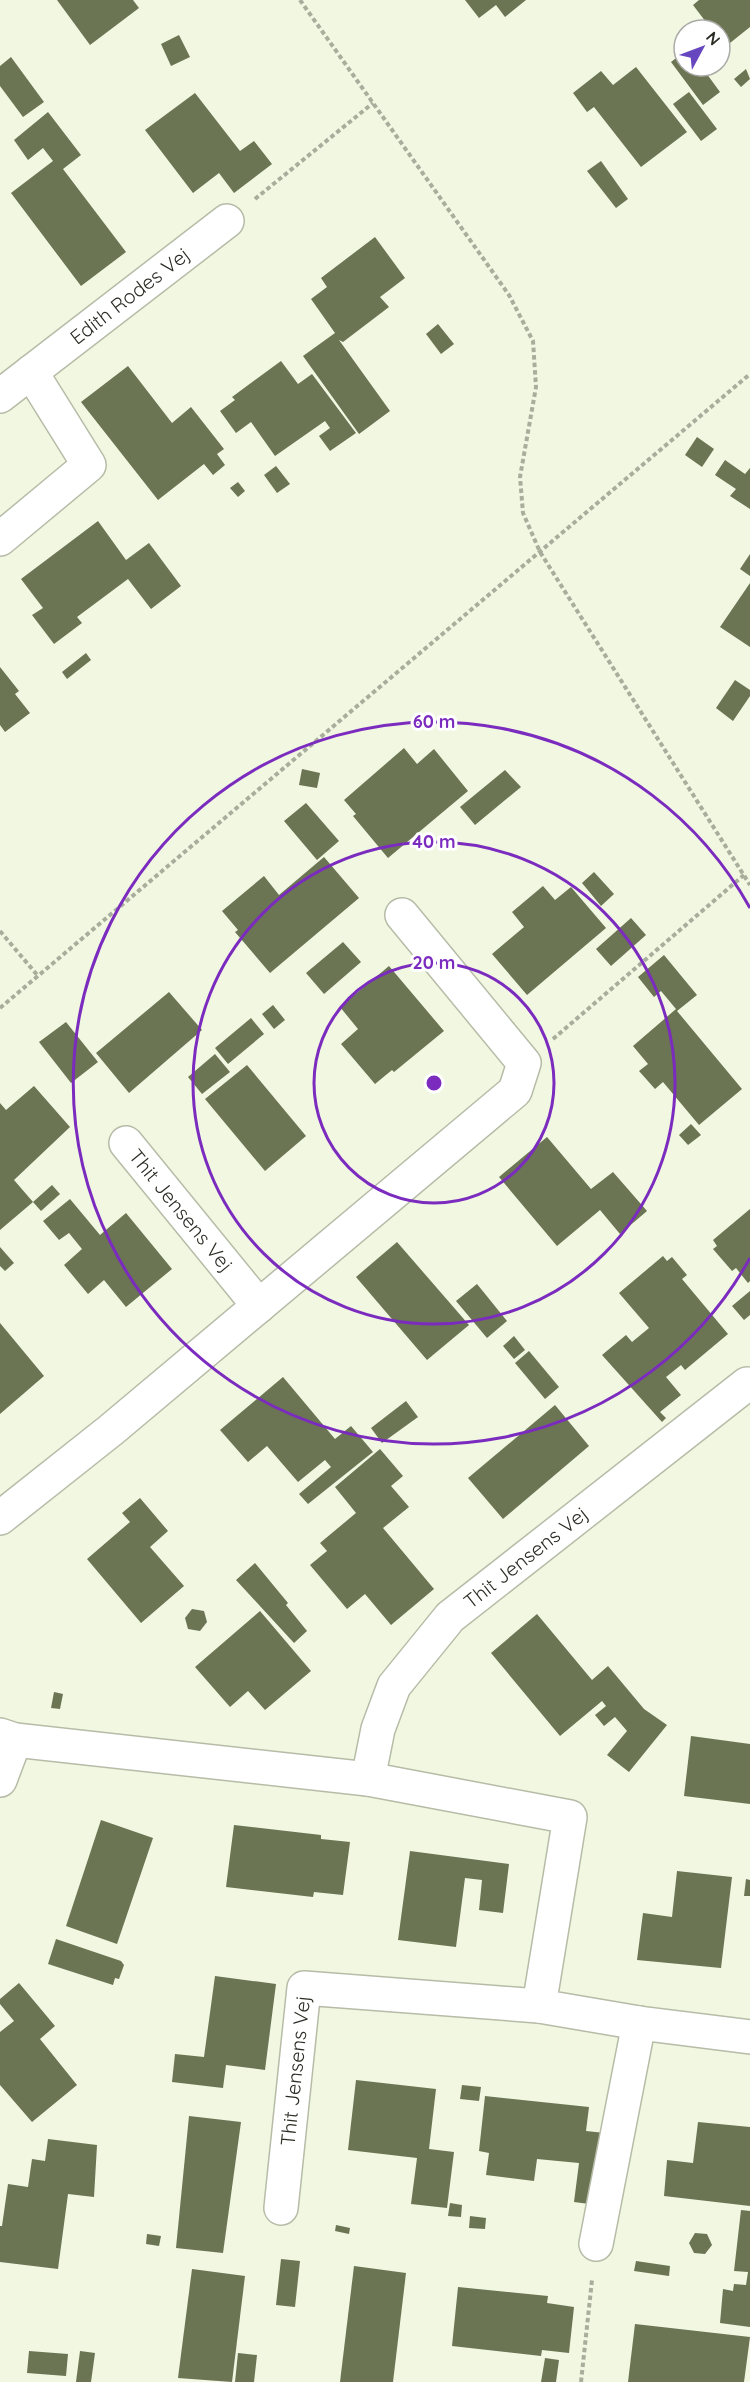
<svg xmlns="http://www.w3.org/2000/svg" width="750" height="2382" font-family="Quicksand,sans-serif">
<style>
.building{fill:#6b7453}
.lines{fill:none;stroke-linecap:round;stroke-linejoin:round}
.street-casing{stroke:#b6bca7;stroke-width:36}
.path{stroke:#a8ad9c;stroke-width:4;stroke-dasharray:4.5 3;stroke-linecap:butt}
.street{stroke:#fff;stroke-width:33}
.ring{fill:none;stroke:#7b2cbf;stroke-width:3}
.labels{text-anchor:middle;stroke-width:6;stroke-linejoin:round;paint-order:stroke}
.street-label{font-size:20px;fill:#2a2d24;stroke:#fff}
.centre{fill:#7b2cbf;stroke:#fff;stroke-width:3}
.ring-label{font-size:18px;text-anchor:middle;font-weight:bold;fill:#7b2cbf;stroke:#fff;stroke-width:6;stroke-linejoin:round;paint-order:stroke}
</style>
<rect width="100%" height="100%" fill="#f1f7e1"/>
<!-- building -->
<g class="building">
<path d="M57,0H133L139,8L90,45Z"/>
<path d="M465,0H526L505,17L496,5L479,18Z"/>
<path d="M699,0H750V27L725,47L720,41V30H712L693,5Z"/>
<path d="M179,35L190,57L171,66L161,44Z"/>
<path d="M684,52V66H701L720,92L703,105L671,62Z"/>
<path d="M11,57L44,102L23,117L0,86V66Z"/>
<path d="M636,67L687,132L641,167L594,107L587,112L573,93L601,71L613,85Z"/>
<path d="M746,69L750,79L741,87L734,79Z"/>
<path d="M689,92L717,129L701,141L673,104Z"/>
<path d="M195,93L240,151L254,141L272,164L234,193L219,173L193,193L145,130Z"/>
<path d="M48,112L81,155L63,169L126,252L81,286L11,193L53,161L43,148L28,160L14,140Z"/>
<path d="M601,161L628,199L616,208L587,171Z"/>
<path d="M375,237L405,278L380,297L389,307L343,342L339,340L390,411L359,434L303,356L335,333L311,299L327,287L321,278Z"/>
<path d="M438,324L454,344L441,354L426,334Z"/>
<path d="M281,361L298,384L312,374L356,433L330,451L319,436L330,428L325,421L275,456L251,422L236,433L220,411L235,400L232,397Z"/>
<path d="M128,366L172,423L191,407L224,449L217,454L225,465L213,475L204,464L158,500L81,402Z"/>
<path d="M697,437L714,449L702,467L685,455Z"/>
<path d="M725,460L745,474L750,468V509L730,496L736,489L715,475Z"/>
<path d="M276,466L290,484L277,493L264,475Z"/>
<path d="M238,482L245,491L238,497L230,488Z"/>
<path d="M98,521L126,560L149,543L181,586L151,609L128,579L77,617L82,623L54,644L32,615L43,608L21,579Z"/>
<path d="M750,554V576L740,569Z"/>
<path d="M750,583V647L720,627Z"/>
<path d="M86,653L91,660L67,679L62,672Z"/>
<path d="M0,667L19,691L15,694L30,713L5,732L0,725Z"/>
<path d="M735,680L750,690V696L733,721L716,708Z"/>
<path d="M404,748L417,764L434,749L468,791L388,858L353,816L356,814L344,800Z"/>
<path d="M302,769L320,773L317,788L299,785Z"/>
<path d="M505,770L521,787L475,825L460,807Z"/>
<path d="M306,803L339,841L317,860L284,821Z"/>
<path d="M324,857L359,898L270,973L235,932L238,930L222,911L264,876L279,895Z"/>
<path d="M594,872L614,894L601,906L582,883Z"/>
<path d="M543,886L555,900L571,887L606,928L527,995L492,954L524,927L512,912Z"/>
<path d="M631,918L646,935L611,966L596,949Z"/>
<path d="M343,942L361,962L324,994L306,973Z"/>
<path d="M664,955L697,995L677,1011L742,1089L699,1125L663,1082L655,1089L639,1071L648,1064L633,1046L676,1009L661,991L654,997L638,977Z"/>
<path d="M389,966L444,1031L394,1072L392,1070L375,1084L341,1044L358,1029L340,1007Z"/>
<path d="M169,992L202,1030L129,1093L96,1053Z"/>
<path d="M273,1005L285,1020L274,1029L262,1014Z"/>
<path d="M251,1018L264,1034L228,1064L215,1048Z"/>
<path d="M66,1022L98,1062L71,1083L39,1042Z"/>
<path d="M215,1054L230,1072L202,1094L188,1077Z"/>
<path d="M247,1065L306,1136L265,1171L205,1099Z"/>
<path d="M34,1086L70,1127L14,1180L33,1202L0,1230V1103L6,1110Z"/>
<path d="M691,1124L701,1135L688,1145L679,1135Z"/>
<path d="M547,1137L591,1189L613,1172L647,1211L620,1234L600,1210L557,1246L499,1177Z"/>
<path d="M52,1185L60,1194L41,1211L33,1202Z"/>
<path d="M70,1199L100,1235L126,1213L172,1269L126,1307L104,1280L88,1294L64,1265L82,1249L69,1233L59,1240L43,1221Z"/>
<path d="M750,1209V1281L748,1283L736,1268L732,1271L713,1249L717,1246L713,1240Z"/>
<path d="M397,1242L469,1325L427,1360L356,1277Z"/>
<path d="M0,1247L14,1263L5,1271L0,1266Z"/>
<path d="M663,1256L667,1261L672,1257L687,1275L682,1279L728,1334L685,1370L681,1365L666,1377L681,1395L660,1412L666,1418L662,1422L602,1355L626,1335L632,1342L649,1328L619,1293Z"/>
<path d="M477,1284L507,1321L487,1338L456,1301Z"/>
<path d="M750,1291V1315L744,1320L732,1306Z"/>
<path d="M0,1323L44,1376L0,1414Z"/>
<path d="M514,1336L525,1350L514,1359L503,1346Z"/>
<path d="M529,1351L559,1387L545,1399L515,1363Z"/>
<path d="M283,1377L335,1439L351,1426L373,1452L308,1504L299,1494L331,1467L325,1460L298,1482L267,1446L248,1462L220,1430Z"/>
<path d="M406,1401L418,1417L382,1443L371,1428Z"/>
<path d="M555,1405L589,1446L503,1519L468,1478Z"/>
<path d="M380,1449L403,1476L391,1486L409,1507L383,1528L434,1589L391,1625L365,1594L347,1609L310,1565L327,1551L320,1543L356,1513L335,1487Z"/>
<path d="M140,1498L168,1531L150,1547L184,1586L141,1623L87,1559L130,1522L122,1513Z"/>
<path d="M255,1563L288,1603L286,1605L307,1631L294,1643L236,1580Z"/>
<path d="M192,1609L204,1611L207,1622L200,1631L188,1629L185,1618Z"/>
<path d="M260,1611L311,1671L265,1710L248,1691L230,1707L195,1667Z"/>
<path d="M537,1614L592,1680L608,1666L644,1709L667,1725L629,1772L607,1755L627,1731L615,1717L604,1726L595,1715L606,1706L602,1701L560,1736L491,1653Z"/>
<path d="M54,1692L63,1694L60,1709L51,1708Z"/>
<path d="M691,1736L750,1744V1804L684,1796Z"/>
<path d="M101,1820L153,1838L117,1944L66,1926Z"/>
<path d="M234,1825L321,1835V1839L350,1842L343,1895L314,1892L313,1897L226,1887Z"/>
<path d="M410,1851L509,1864L503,1913L479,1910L482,1880L465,1878L456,1947L398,1940Z"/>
<path d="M677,1871L732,1877L721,1968L637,1960L643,1913L672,1917Z"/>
<path d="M746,1879L750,1880V1896H744Z"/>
<path d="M56,1939L121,1961L124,1965L119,1979L115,1978L113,1985L48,1964Z"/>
<path d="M215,1976L276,1984L265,2070L226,2065L223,2088L172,2082L175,2054L204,2057Z"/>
<path d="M19,1983L55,2026L40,2039L77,2085L32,2122L0,2085V2032L14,2021L0,2004V1999Z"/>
<path d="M356,2080L436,2089L429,2149L454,2152L447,2208L411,2204L417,2158L348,2150Z"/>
<path d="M462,2085L481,2087L479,2101L460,2099Z"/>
<path d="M485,2096L589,2107L586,2131L605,2133L597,2205L574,2202L579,2163L537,2159L534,2181L486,2175L489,2153L479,2151Z"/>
<path d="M189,2116L241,2122L223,2253L176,2248Z"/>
<path d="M698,2122L750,2127V2206L664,2196L667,2160L693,2163Z"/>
<path d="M48,2139L97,2145L94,2197L68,2194L58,2269L0,2262V2226H2L8,2184L28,2187L32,2159L45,2161Z"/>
<path d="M450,2203L462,2205L461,2217L448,2216Z"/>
<path d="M741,2210L750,2211V2327L720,2323L723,2289L733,2291L734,2284L746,2285L748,2272L734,2271Z"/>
<path d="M470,2216L486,2218L485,2229L469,2228Z"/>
<path d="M336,2225L350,2228L349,2234L335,2231Z"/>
<path d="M695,2233L707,2234L712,2245L705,2254L694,2253L689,2243Z"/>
<path d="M147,2234L161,2236L159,2246L146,2244Z"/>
<path d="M281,2259L300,2261L295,2307L276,2305Z"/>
<path d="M636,2261L670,2266L669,2276L634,2271Z"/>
<path d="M354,2266L406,2273L393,2382H340Z"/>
<path d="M192,2269L245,2276L232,2382L178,2378Z"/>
<path d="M458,2287L548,2296L547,2303L574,2307L569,2353L542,2350L541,2356L452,2346Z"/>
<path d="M635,2324L750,2337L744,2382H628Z"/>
<path d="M29,2351L68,2354L66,2376L27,2373Z"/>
<path d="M80,2351L95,2353L91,2382H76Z"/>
<path d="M238,2353L257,2355L254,2382H235Z"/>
<path d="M545,2358L559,2360L556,2382H541Z"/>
</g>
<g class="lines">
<!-- street casing -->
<g class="street-casing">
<g id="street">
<path id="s1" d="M0,396L227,221"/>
<path d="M0,539L89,465L31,372"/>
<path id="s2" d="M126,1143L259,1306"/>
<path d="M0,1518L111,1430L515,1091L524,1063L402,915"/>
<path d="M0,1735L15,1740L368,1779L570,1817L539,2006L639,2023L750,2037"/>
<path id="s3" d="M368,1779L378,1729L394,1686L450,1617L747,1384"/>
<path d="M0,1780L15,1740"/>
<path id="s4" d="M281,2208L304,1988L539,2006"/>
<path d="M596,2244L639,2023"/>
</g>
</g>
<!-- path -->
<g class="path">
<path d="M300,0L509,295L533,341L536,387L520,477L523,513L540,552L750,885"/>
<path d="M255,199L373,103"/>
<path d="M0,931L38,976"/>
<path d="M0,1008L750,374"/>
<path d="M553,1039L744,875"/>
<path d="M581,2382L592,2280"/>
</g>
<!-- street -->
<use href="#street" class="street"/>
</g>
<!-- distance rings -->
<g class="ring">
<circle cx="434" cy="1083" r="120"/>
<circle cx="434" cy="1083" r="241"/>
<path d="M750 1258A361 361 0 1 1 750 908"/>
</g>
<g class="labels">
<!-- street labels -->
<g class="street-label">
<text dy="7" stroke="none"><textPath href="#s1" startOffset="164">Edith Rodes Vej</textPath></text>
<text dy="7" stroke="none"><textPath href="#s2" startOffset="87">Thit Jensens Vej</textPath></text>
<text dy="7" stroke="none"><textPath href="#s3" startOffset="282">Thit Jensens Vej</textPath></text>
<text dy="7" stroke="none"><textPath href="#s4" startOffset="138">Thit Jensens Vej</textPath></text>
</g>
</g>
<circle cx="434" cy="1083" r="9" class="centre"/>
<g class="ring-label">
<text x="434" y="728">60 m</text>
<text x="434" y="848">40 m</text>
<text x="434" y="969">20 m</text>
</g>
<!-- north arrow -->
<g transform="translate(702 48) rotate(49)"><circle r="28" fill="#ffffff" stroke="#aaaba7" stroke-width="1.5"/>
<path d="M0-4.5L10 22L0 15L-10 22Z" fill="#6647bf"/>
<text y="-9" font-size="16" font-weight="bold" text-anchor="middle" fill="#2a2d24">N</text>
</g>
</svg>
